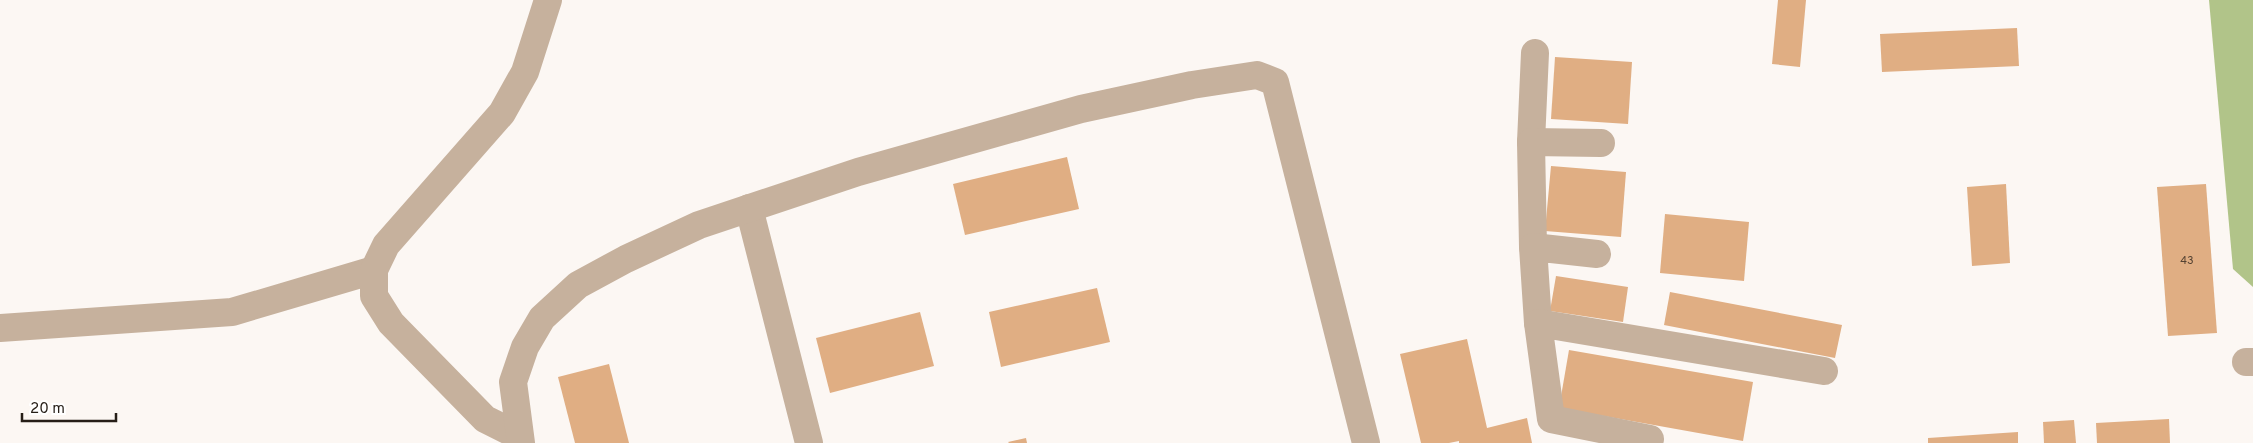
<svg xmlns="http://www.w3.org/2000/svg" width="2253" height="443" font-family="Overpass,sans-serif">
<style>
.forest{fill:#b1c489}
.building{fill:#e0ae83}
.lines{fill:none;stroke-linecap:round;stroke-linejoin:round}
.minor{stroke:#c6b19d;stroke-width:28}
.labels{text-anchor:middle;stroke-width:4;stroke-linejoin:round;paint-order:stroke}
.number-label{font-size:11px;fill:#544232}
</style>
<rect width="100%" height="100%" fill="#fcf7f3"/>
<!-- forest -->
<path class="forest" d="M2209,0H2253V287L2233,269Z"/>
<!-- building -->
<g class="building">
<path d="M1778,0H1806L1800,67L1772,64Z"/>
<path d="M2017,28L2019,66L1882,72L1880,34Z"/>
<path d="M1555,57L1632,62L1628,124L1551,119Z"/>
<path d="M1067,157L1079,209L965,235L953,184Z"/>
<path d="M1551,166L1626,172L1621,237L1545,231Z"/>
<path d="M2006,184L2010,263L1972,266L1967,187Z"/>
<path d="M2206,184L2217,333L2168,336L2157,187Z"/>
<path d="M1665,214L1749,222L1744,281L1660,273Z"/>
<path d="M1556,276L1628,287L1623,322L1550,311Z"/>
<path d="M1097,288L1110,342L1001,367L989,312Z"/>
<path d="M1670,292L1842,325L1835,358L1664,325Z"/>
<path d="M920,312L934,366L830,393L816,338Z"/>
<path d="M1467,339L1487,428L1527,418L1532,443H1459V441L1449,443H1421L1400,354Z"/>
<path d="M1569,350L1753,382L1743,441L1559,408Z"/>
<path d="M609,364L629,443H575L558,377Z"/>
<path d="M2169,419L2170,443H2097L2096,423Z"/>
<path d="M2074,420L2076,443H2044L2043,422Z"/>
<path d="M2018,432V443H1928V438Z"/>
<path d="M1026,438L1027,443H1009L1008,442Z"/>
</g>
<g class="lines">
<!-- minor -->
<g class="minor">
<path d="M1531,142L1535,53"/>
<path d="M749,208L809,443"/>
<path d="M1533,247L1531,142L1601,143"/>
<path d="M1538,323L1533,247L1597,254"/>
<path d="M0,328L232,312L374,270"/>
<path d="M2246,362H2253"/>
<path d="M519,436L485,419L391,323L374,296V270L386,245L502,113L525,72L548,0"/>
<path d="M1650,439L1551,419L1538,323L1824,371"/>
<path d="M521,443L513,382L525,347L542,318L578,285L626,259L699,225L858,172L1081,109L1192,85L1257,75L1275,82L1366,443"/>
</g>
</g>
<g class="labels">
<!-- number labels -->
<g class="number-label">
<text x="2187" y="264">43</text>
</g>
</g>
<!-- scale -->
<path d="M22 413v8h94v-8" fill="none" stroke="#261e17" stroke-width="2.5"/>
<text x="30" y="413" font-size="15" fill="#261e17" stroke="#ffffff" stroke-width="4" paint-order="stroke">20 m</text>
</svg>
